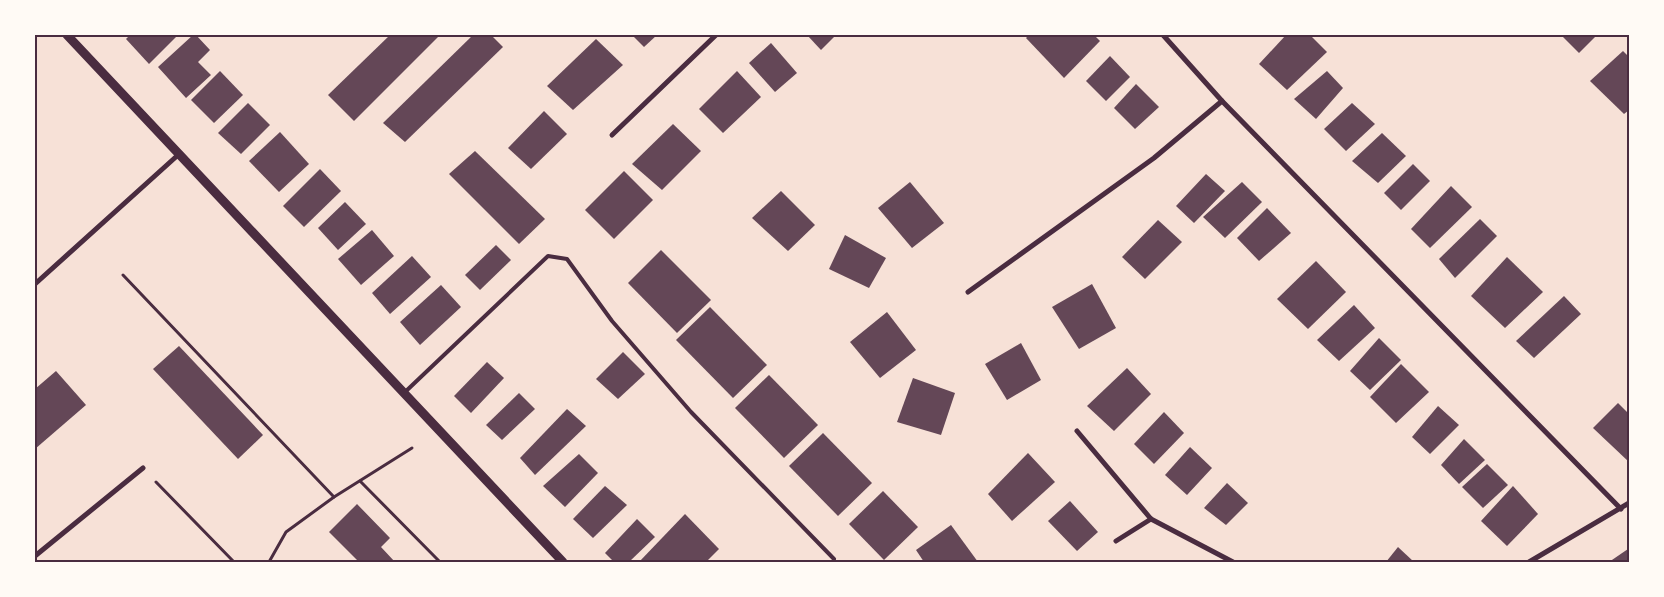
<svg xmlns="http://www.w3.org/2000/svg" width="1664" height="597" font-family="Barlow,sans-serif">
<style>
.building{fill:#644757}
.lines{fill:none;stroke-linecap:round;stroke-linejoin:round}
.path{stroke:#4a2c40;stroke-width:3}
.service{stroke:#4a2c40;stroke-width:4}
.minor{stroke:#4a2c40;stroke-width:5}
.tertiary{stroke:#4a2c40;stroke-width:9}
.neatline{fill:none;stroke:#4a2c40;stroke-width:2}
</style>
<rect width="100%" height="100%" fill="#f7e1d7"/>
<!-- building -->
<g class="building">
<path d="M130,35H178L149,64L126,39Z"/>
<path d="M193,35H196L210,50L198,62L211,75L186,98L158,67Z"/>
<path d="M390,35H440L354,121L328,95Z"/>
<path d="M473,35H491L503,47L405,142L383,123Z"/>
<path d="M632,35H657L644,47Z"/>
<path d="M807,35H836L821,50Z"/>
<path d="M1029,35H1094L1100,41L1064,78L1026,38Z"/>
<path d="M1286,35H1310L1327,52L1287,90L1259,64Z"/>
<path d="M1561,35H1597L1579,53Z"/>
<path d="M596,39L623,65L573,110L547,86Z"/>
<path d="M771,43L797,73L775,92L749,63Z"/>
<path d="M1623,51L1629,57V110L1624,114L1590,81Z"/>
<path d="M1110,56L1130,77L1106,101L1086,81Z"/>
<path d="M220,71L243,95L214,123L191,100Z"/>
<path d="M737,71L761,97L723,133L699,109Z"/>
<path d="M1327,71L1343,88L1316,119L1294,99Z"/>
<path d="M1136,84L1159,107L1135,129L1114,108Z"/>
<path d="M248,103L270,125L241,154L218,133Z"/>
<path d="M1352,103L1375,124L1346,151L1324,129Z"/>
<path d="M544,111L567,134L531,169L508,148Z"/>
<path d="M673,124L701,151L662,190L632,164Z"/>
<path d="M280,132L309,164L279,192L249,161Z"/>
<path d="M1382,133L1406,156L1378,183L1352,161Z"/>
<path d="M475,151L545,219L519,244L449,174Z"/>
<path d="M1413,164L1430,181L1401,210L1384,193Z"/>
<path d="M320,169L341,191L304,227L283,206Z"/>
<path d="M624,171L653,200L614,239L585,210Z"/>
<path d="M1206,174L1225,191L1194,223L1176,206Z"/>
<path d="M910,182L944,223L912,248L878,208Z"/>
<path d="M1242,182L1262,202L1225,238L1203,217Z"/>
<path d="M1451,186L1472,207L1430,248L1411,229Z"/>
<path d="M781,191L815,225L788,251L752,218Z"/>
<path d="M345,202L366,224L338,250L318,228Z"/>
<path d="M1267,208L1291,233L1259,261L1237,238Z"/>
<path d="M1480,219L1497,236L1455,278L1439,259Z"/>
<path d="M1158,220L1182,242L1145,279L1122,257Z"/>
<path d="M372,230L394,256L361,285L338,259Z"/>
<path d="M845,235L886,258L869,288L829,269Z"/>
<path d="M496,245L511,260L480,290L465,275Z"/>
<path d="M661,250L711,300L677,333L628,283Z"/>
<path d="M412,256L431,277L390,314L372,293Z"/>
<path d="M1507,257L1543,292L1505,328L1471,296Z"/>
<path d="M1316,261L1346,292L1308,329L1277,299Z"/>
<path d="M1092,284L1116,328L1079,349L1052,307Z"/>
<path d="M441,285L461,307L420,345L400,322Z"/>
<path d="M1564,296L1581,314L1534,358L1516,341Z"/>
<path d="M1354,305L1375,328L1339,361L1317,340Z"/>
<path d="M710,307L767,365L733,398L676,340Z"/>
<path d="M887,312L916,350L880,378L850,342Z"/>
<path d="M1379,338L1401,360L1370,390L1350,371Z"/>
<path d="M1021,343L1041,380L1007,400L985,364Z"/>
<path d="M179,346L263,435L238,459L153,369Z"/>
<path d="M623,352L645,374L618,399L596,379Z"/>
<path d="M487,362L504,378L471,413L454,396Z"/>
<path d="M1401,364L1429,392L1396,423L1370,397Z"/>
<path d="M1127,368L1151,394L1114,431L1087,406Z"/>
<path d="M56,371L86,405L35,449V389Z"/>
<path d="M769,375L818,425L784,458L735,408Z"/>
<path d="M913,378L955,393L941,435L897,422Z"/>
<path d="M519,393L535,409L502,440L486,425Z"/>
<path d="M1618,403L1629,414V462L1593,428Z"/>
<path d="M1438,406L1459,425L1430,454L1412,437Z"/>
<path d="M567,409L586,426L535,475L520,458Z"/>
<path d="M1164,412L1184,433L1154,464L1134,444Z"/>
<path d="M823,433L872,483L838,516L789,466Z"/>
<path d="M1464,439L1485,460L1459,484L1441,465Z"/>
<path d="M1190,447L1212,468L1187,495L1165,475Z"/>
<path d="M1028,453L1055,482L1012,521L988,494Z"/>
<path d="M579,454L598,473L565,507L543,486Z"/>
<path d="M1487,464L1508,485L1483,508L1462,487Z"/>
<path d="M1227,483L1248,503L1226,525L1204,508Z"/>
<path d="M605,486L627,505L593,538L573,519Z"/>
<path d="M1513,486L1538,514L1507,546L1481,521Z"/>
<path d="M883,491L918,527L884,560L849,524Z"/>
<path d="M1070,501L1098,532L1077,551L1048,521Z"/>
<path d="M357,504L390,538L381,547L395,562H359L329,532Z"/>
<path d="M685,514L719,549L706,562H639Z"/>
<path d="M637,519L655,537L629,562H614L605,553Z"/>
<path d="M951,525L978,562H924L916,550Z"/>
<path d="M1398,547L1414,562H1386Z"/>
<path d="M1628,549L1629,562H1609Z"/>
</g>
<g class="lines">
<!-- path -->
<g class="path">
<path d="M123,275L334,497"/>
<path d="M360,481L440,562"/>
<path d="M156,482L234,562"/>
<path d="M269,562L286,532L334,497L412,448"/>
</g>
<!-- service -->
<path class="service" d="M404,393L548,256L567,259L612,321L691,412L834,559"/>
<!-- minor -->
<g class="minor">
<path d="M1163,35L1222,101L1621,509"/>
<path d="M612,135L716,35"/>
<path d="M35,284L178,155"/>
<path d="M968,292L1154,158L1222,101"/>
<path d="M1077,431L1151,519L1233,562"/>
<path d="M1116,541L1151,519"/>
<path d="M35,556L143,468"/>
<path d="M1529,562L1629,503"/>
</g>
<!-- tertiary -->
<path class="tertiary" d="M67,35L563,562"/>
</g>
<!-- border -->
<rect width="1664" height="597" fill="none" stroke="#fffaf5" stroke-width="72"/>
<rect x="36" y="36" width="1592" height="525" class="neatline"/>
</svg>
